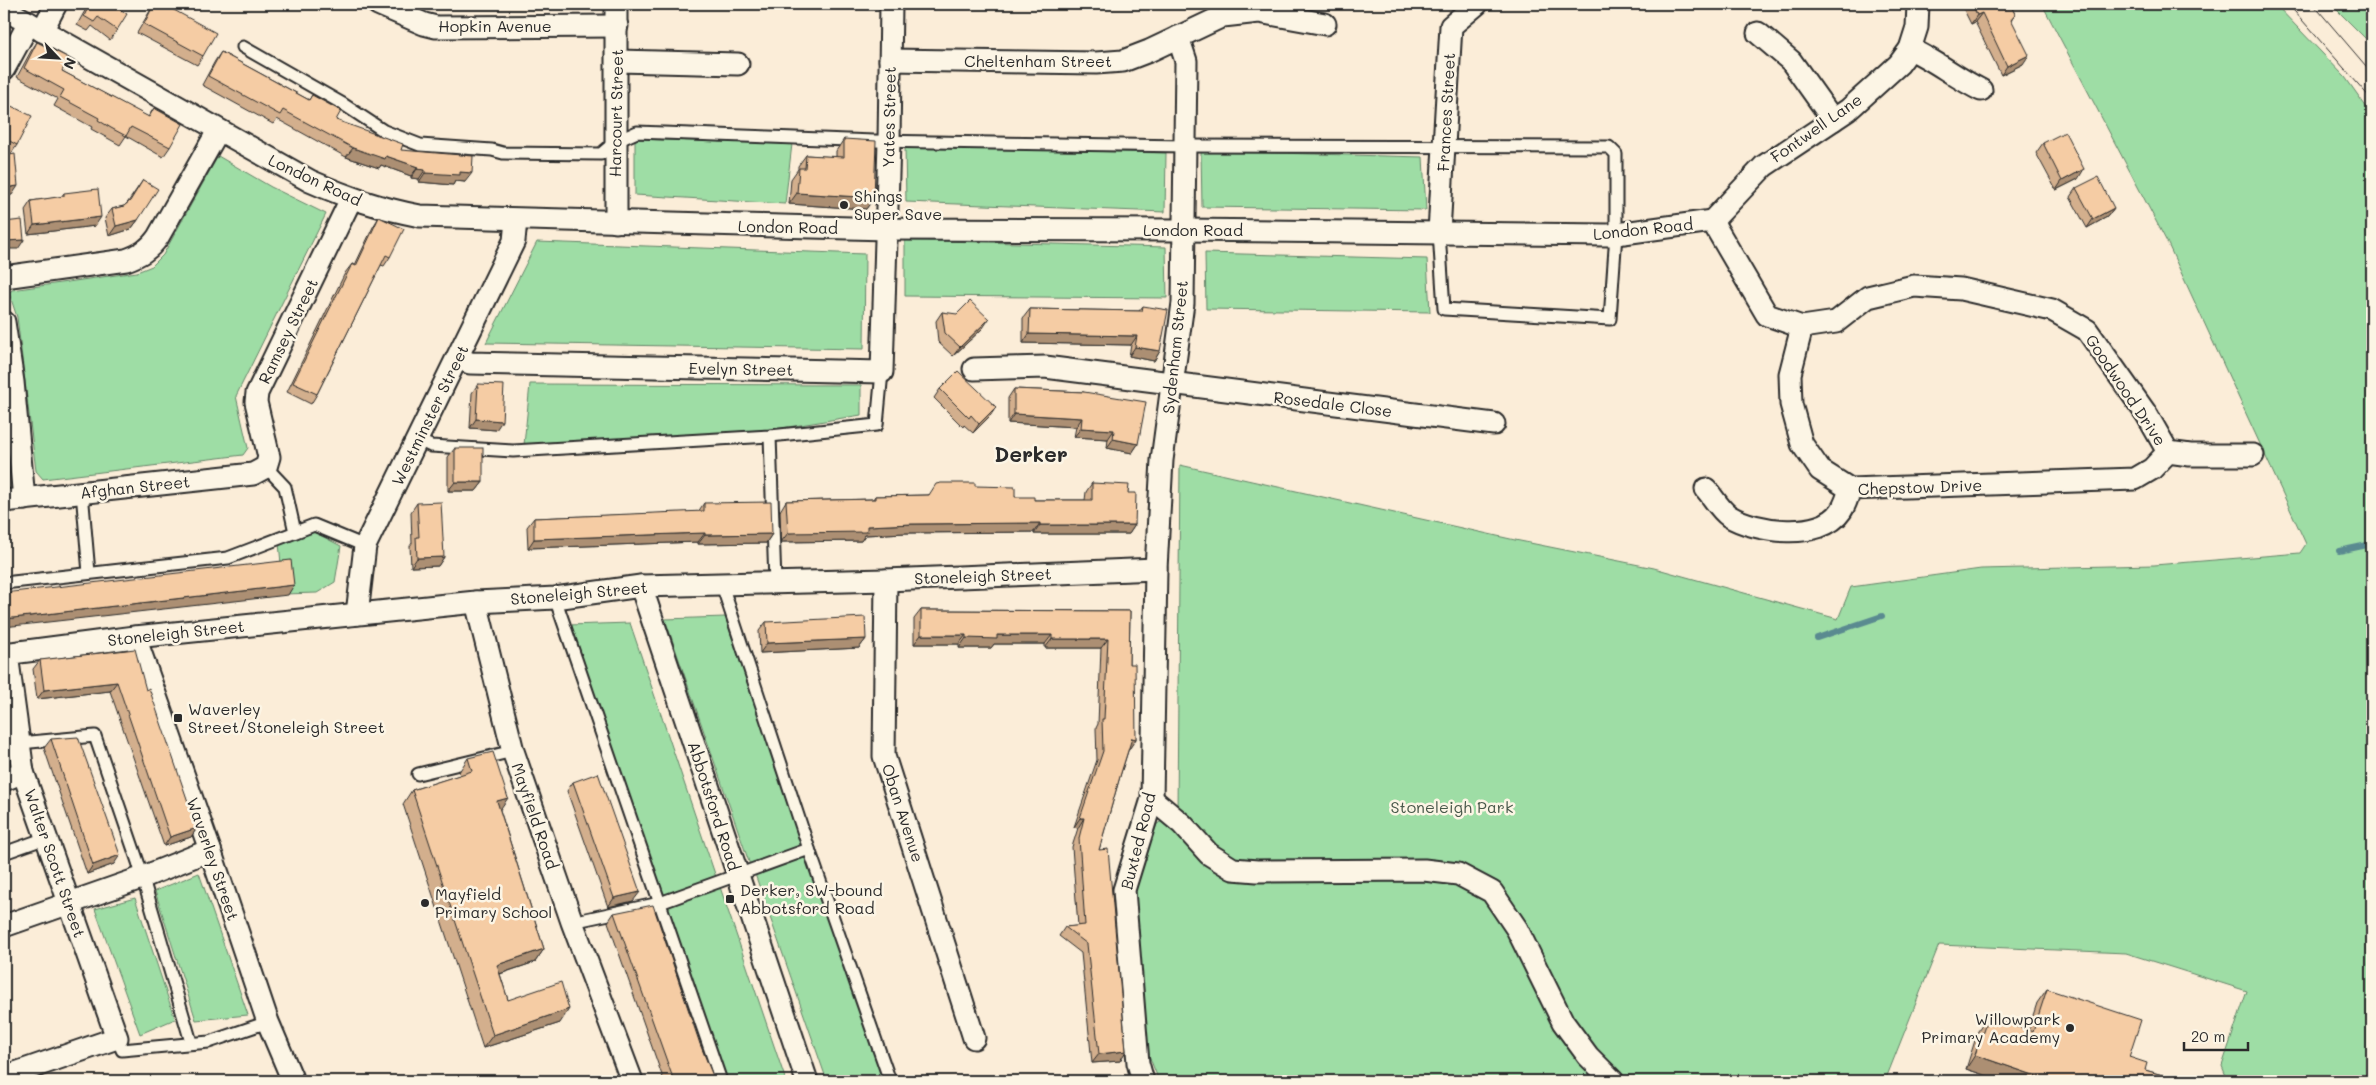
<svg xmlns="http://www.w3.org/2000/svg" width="2376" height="1085" font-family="Mali,sans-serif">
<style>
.green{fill:#9edda5;stroke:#648468}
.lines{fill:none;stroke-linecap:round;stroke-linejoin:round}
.stream{stroke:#5a8a90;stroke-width:6}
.lane-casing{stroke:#2b2b2b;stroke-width:15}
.street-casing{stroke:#2b2b2b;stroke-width:25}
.lane{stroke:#fcf5e5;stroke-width:11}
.street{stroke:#fcf5e5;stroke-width:21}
.tram{stroke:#2b2b2b;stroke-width:1}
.wall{fill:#d3af8d;stroke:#2b2b2b}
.shaded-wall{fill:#ac8f73;stroke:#2b2b2b}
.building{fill:#f5cca4;stroke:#2b2b2b}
.poi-dot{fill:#2b2b2b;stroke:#fcf5e5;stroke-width:2}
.labels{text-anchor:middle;stroke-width:5;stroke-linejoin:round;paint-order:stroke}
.street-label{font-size:16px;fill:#2b2b2b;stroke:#fcf5e5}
.poi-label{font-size:16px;fill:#2b2b2b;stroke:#fcf5e5;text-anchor:start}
.park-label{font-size:16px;fill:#48584a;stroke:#fcf5e5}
.district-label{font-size:21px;font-weight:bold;fill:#2b2b2b;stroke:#fcf5e5}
</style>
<rect width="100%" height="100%" fill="#fbedd8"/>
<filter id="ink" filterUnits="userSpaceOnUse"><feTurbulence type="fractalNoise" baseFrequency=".02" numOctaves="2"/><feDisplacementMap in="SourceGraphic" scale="10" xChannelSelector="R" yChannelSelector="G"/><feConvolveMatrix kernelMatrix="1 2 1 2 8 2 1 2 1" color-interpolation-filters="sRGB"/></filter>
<g filter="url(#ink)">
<!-- green -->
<g class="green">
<path d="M2042,4H2275L2345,77L2372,115V1081H2228L2222,1066L2247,991L2126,953L1939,945L1885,1081H1159L1148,1053L1134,886L1157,824L1177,812L1180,465L1515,540L1654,568L1838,619L1851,587L1981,569L2154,565L2300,553L2306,544L2168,244Z"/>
<path d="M2331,4H2372V45Z"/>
<path d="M635,139L792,144L785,204L635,195Z"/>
<path d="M905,147L1166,153L1165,212L906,202Z"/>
<path d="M1201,151L1423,157L1426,210L1202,207Z"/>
<path d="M218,156L271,187L326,214L236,396L248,448L243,455L43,479L36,471L17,317L9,293L12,290L137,272L152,266L163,255Z"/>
<path d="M905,240L1166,247L1167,298L905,296Z"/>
<path d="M537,242L865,254L864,349L486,343Z"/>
<path d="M1205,253L1427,259L1430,312L1206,309Z"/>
<path d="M530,384L861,385V415L776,429L524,445Z"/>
<path d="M312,531L341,546L335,582L317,593L284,594L279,543Z"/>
<path d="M725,617L803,846L750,865L665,619Z"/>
<path d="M630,623L717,880L663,900L568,625Z"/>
<path d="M808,856L885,1081H827L755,874Z"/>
<path d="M199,873L248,1015L196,1020L155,891Z"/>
<path d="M720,887L786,1081H727L667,906Z"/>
<path d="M135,898L175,1019L140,1034L95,909Z"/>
</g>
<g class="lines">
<!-- stream -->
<g class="stream">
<path d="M2339,551L2372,544"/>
<path d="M1817,638L1882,616"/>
</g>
<!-- lane casing -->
<g class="lane-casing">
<g id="lane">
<path d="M243,47L343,104L384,131L420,145L492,150L503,153L601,154L615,142L637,132L874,141L1185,146L1609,147L1616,154V234L1610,319L1444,309L1439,232"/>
<path d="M770,436L775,583"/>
<path d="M418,440L431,446L513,451L770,436L877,425L882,372"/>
<path d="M266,467L285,487L295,532"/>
<path d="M82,492L89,573"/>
<path d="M4,583L228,558L314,525L365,546"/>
<path d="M722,585L809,849L890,1081"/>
<path d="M555,598L721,1081"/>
<path d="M20,743L95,736L138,862L191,1042"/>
<path d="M418,774L513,751"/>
<path d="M4,853L46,838"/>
<path d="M572,922L660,903L809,849"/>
<path d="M117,1038L122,1050L209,1042L268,1022"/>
</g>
</g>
<!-- street casing -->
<g class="street-casing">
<g id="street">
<path d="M378,4L424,24L436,27L617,26"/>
<path d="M4,9L310,181C349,198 379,208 420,216L886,229L1184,230L1609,235L1712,221"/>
<path d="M42,31L56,4"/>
<path d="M1758,33L1791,61L1833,120"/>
<path d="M1910,49C1935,60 1956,78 1981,90"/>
<path d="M890,60L1096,63L1123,61L1149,51L1223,16L1259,12L1325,24"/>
<path d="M618,61L738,64"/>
<path d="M4,69L29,23"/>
<path d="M1712,221L1767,315L1802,327L1836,322L1868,297L1914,286L1961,289L2052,310L2087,330L2147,415L2168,452L2190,455H2253"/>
<path d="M1712,221L1764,166L1848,110L1899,64L1910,49L1917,27L1918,4"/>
<path d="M616,222V4"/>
<path d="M1439,232L1451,26L1477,4"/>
<path d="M4,277L126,260C140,255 149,250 158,237L218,131"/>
<path d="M4,322L13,382L24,499"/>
<path d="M1802,327L1790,374L1791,404L1802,444L1820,470L1850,489L2135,479L2152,469L2168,452"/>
<path d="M458,358L470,363L882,372L889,141L891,4"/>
<path d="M974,369L1045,367L1494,424"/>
<path d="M1706,489C1713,497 1720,510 1729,516C1755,532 1821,541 1841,511C1845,505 1848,496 1850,489"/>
<path d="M4,501L253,474L266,467L269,457L256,402L257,393L351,199"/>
<path d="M886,580L884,756L974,1038"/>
<path d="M641,586L807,1081"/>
<path d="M476,602L513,751L572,922L632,1081"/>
<path d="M357,614L365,546L514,241L516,220"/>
<path d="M135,637L210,850L268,1022L293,1081"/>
<path d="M4,654L135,637L476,602L555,598L641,586L886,580L1156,569"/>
<path d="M4,780L23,772"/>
<path d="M1152,799L1182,824L1209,854L1233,869L1257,871L1424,870L1458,874L1492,892L1517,929L1563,1022L1588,1056L1613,1081"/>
<path d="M4,926L141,878L210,850"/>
<path d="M4,1077L117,1038L23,772L7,654"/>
<path d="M1143,1081L1138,1063L1124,890L1152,799L1156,569L1162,460L1183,303L1186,61L1178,37"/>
</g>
</g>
<!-- lane -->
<use href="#lane" class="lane"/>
<!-- street -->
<use href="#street" class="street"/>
<!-- tram -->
<g class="tram">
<path d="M2288,4L2372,100"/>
<path d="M2313,4L2372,73"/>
</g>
</g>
<!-- wall -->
<g class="wall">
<path d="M86,4H112L117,30L110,40L92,26L88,31L77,25L87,7Z"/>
<path d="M154,4H163L203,56L197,65L137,33Z"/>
<path d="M1961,4H2010L2015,14L2011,20L2023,64L2001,75L1975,22L1971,24Z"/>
<path d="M37,42L62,71L148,117L154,108L170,147L163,157L126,136L120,145L91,129L92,127L54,106L58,99L17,77L31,51Z"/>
<path d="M221,52L309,100L312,95L336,120L401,150L465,182L455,181L453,185L419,182V179L411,178V176L381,165L379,168L346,157L277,119L273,124L202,85L215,61Z"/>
<path d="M4,105L17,145L11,154L4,151Z"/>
<path d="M844,139L874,198L866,209L789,204L791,179L798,169V166L806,155L836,157V151Z"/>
<path d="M2043,143L2078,179L2056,190L2036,153Z"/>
<path d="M143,180L138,220L131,229L109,236L105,218L112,209L124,206L128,202Z"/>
<path d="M2076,188L2114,208L2107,217L2087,228L2070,197Z"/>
<path d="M64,193L95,226L28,234L25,210L31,201L61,197Z"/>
<path d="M379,217L390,257L384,266L381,265L317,394L311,404L287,392L345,273L352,264L355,265L373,227Z"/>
<path d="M1143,306L1160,351L1154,361L1129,356L1131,345L1023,343V318L1030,309L1139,311Z"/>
<path d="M942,312L983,328L953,356L938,342L936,321Z"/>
<path d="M478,384L496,430L470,428L472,393Z"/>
<path d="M940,389L996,407L990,416L973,433L964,425L963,427L934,398Z"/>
<path d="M1014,389L1084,392L1138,444L1132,453L1107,448L1108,439L1074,437L1076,427L1008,423V398Z"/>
<path d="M455,448L483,482L476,491H448V457Z"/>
<path d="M1092,483L1128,493L1135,525L1129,534H1034V532L905,533L865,535L861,541L781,542L780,511L786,501L873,499L875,496L928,495L975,486L1015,497L1034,500H1085L1086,492Z"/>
<path d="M417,503L444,557L438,566L411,567L410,546L412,543L411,512Z"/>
<path d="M704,503L772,534L766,543L698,544V542L528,548L527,527L534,518L698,512Z"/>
<path d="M921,610L1130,611L1129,664L1136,739L1129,748L1121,773L1099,850L1120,1061L1092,1063L1081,953L1059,936L1065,927L1078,926L1072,847L1078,828L1074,827L1097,760L1096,728L1098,724L1101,648H1045V644H994L991,648H959V644H914V619Z"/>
<path d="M766,622L866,639L859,648L760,653L759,631Z"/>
<path d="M40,660L146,690L197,828L191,837L164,846L110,691L37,699L33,669Z"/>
<path d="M51,739L114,864L87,874L44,748Z"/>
<path d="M468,758L500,810L544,949L535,962L500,974L508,1000L560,1023L483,1048L403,804L412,790L460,775L459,772Z"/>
<path d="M573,782L633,901L608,907L567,791Z"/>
<path d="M614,913L700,1044L715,1081H664L608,922Z"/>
<path d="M2047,989L2145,1070L2183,1081H2003L1966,1069L1978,1031L1988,1017L2028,1031L2037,1003Z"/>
</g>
<!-- shaded-wall -->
<g class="shaded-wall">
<path d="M1982,13L1975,22L1971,24L1977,15Z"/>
<path d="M2029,55L2023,64L2001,75L2007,66Z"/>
<path d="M353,148L386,156L418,167L411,176L381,165L379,168L346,157Z"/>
<path d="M417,169L425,170L419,179L411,178Z"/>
<path d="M2084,169L2078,179L2056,190L2062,181Z"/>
<path d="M460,172L472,173L465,182L455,181L453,185L419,182L425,173Z"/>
<path d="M18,186L12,195L4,196V188Z"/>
<path d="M797,193L874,198L866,209L789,204Z"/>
<path d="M2114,208L2107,217L2087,228L2093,219Z"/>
<path d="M101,217L95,226L28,234L34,225Z"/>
<path d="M138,220L131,229L109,236L116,226Z"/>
<path d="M24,240L18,249H4V241Z"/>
<path d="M989,319L983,328L953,356L960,347Z"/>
<path d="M1029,334L1137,336L1131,345L1023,343Z"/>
<path d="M1135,347L1160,351L1154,361L1129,356Z"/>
<path d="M996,407L990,416L973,433L979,424Z"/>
<path d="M1014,414L1082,418L1076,427L1008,423Z"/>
<path d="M476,419L502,421L496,430L470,428Z"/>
<path d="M1081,428L1114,430L1108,439L1074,437Z"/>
<path d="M1113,439L1138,444L1132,453L1107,448Z"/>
<path d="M455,482H483L476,491H448Z"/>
<path d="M1040,523L1034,532L905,533L865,535L861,541L781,542L788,533L867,526L912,524Z"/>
<path d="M1040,525H1135L1129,534H1034Z"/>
<path d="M705,533L698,542L528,548L534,539Z"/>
<path d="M772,534L766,543L698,544L705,535Z"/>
<path d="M444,557L438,566L411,567L417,558Z"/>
<path d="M294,585L288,595L4,627V619Z"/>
<path d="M921,635H966L959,644H914Z"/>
<path d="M997,635H1052L1045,644H994L991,648H959L966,638Z"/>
<path d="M866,639L859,648L760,653L767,643Z"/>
<path d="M1052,639H1108L1101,648H1045Z"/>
<path d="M117,682L110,691L37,699L44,690Z"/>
<path d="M1132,738L1136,739L1130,748H1126Z"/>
<path d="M508,798L499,811L497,801Z"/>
<path d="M1080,818H1084L1078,828L1074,827Z"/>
<path d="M197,828L191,837L164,846L170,837Z"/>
<path d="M120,855L114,864L87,874L93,865Z"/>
<path d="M640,892L633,901L608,907L614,898Z"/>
<path d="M544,949L535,962L487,978L497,965Z"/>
<path d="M569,1009L560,1023L483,1048L493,1035Z"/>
<path d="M1126,1051L1120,1061L1092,1063L1099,1054Z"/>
<path d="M1975,1055L2048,1080L2047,1081H2003L1966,1069Z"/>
</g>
<!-- building -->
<g class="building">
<path d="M90,4H112L127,14L117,30L98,17L94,22L84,16Z"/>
<path d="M154,4H163L216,33L203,56L144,24Z"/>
<path d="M1972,4H2010L2015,14L2011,19L2029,55L2007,66L1982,13L1977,15Z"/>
<path d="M37,42L69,58L62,71L149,117L154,108L183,124L170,147L131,127L126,136L111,128L98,120L99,118L60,97L64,90L24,68Z"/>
<path d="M221,52L309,100L312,95L341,111L336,120L403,144L401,150L473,156L472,173L460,172V175L425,173V170L417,169L418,167L386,156L385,159L353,148L283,110L280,115L208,76Z"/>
<path d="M5,103L32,116L17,145L4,138V106Z"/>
<path d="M2065,132L2084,169L2062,181L2043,143Z"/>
<path d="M844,139L876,141L874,198L797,193L799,168H805L806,155L844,157Z"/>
<path d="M15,154L18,186L4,188V156Z"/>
<path d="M2098,177L2114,208L2093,219L2076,188Z"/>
<path d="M143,180L158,189L138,220L116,226L112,209L124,206L130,201Z"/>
<path d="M98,189L101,217L34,225L31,201L64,196V193Z"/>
<path d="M379,217L404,229L390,257L386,255L317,394L293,383L352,264L356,266Z"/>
<path d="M22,220L24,240L4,241V222Z"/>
<path d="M970,301L989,319L960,347L945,333L942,312L957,314Z"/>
<path d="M1143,306L1168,310L1160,351L1135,347L1137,336L1029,334L1030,309L1142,311Z"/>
<path d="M958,371L996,407L979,424L971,415L969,418L940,389Z"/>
<path d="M478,384L504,385L502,421L476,419Z"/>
<path d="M1014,389L1084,392L1146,402L1138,444L1113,439L1114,430L1081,428L1082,418L1014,414Z"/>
<rect x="455" y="448" width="28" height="34"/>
<path d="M941,483H975V486L1015,487V497H1034V500H1092V483L1129,485L1128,493H1136L1135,525H1040V523L912,524L867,526V532L788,533L786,501L875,499V496L929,495L936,484Z"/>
<path d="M441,502L444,557L417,558L416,537H419L417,503Z"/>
<path d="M771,502L772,534L705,535V533L534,539V518L704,511V503Z"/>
<path d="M291,560L294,585L4,619V593Z"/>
<path d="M921,610L1130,611L1129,664H1135L1136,739L1132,738L1121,773L1099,850L1108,849L1126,1051L1099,1054L1087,944L1065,927L1085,925L1079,838L1084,818H1080L1103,751L1102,719H1104L1108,639H1052V635H997V639L966,638V635H921Z"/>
<path d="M865,617L866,639L767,643L766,622Z"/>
<path d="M135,649L146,690L149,688L197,828L170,837L117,682L44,690L40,660Z"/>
<path d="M78,737L120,855L93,865L51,739Z"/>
<path d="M493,752L508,798L497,801L544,949L497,965L508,1000L561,982L569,1009L493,1035L412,790L472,771L468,758Z"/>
<path d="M598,773L640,892L614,898L573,782Z"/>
<path d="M653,905L700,1044L715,1081H674L614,913Z"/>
<path d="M2047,989L2141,1020L2129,1057L2147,1063L2145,1070L2183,1081H2048V1080L1975,1055L1988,1017L2033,1032Z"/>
</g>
</g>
<!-- markers -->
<g class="poi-dot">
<circle cx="844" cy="205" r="5"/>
<rect x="173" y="713" width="10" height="10" rx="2.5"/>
<rect x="725" y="894" width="10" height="10" rx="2.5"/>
<circle cx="425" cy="903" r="5"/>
<circle cx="2070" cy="1028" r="5"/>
</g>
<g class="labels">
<!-- street labels -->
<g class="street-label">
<text x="495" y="32">Hopkin Avenue</text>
<text x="1038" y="67">Cheltenham Street</text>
<text transform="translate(1446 112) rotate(-87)" y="6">Frances Street</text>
<text transform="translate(616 113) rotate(-89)" y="6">Harcourt Street</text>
<text transform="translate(889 117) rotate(-89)" y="6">Yates Street</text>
<text transform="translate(1816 128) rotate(-35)" y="6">Fontwell Lane</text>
<text transform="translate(315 180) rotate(25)" y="6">London Road</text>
<text transform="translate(788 227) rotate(1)" y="6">London Road</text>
<text transform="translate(1643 229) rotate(-6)" y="6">London Road</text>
<text x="1193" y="236">London Road</text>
<text transform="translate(288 331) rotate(-64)" y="6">Ramsey Street</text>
<text transform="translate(1175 347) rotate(-84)" y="6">Sydenham Street</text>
<text transform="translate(741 369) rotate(1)" y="6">Evelyn Street</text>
<text transform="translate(2126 390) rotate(56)" y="6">Goodwood Drive</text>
<text transform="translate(1333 404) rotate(7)" y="6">Rosedale Close</text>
<text transform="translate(430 415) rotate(-64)" y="6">Westminster Street</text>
<text transform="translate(135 487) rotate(-6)" y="6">Afghan Street</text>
<text transform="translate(1920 487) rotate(-2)" y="6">Chepstow Drive</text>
<text transform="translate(983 576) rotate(-2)" y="6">Stoneleigh Street</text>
<text transform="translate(579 593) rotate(-5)" y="6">Stoneleigh Street</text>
<text transform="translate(176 633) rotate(-6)" y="6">Stoneleigh Street</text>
<text transform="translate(714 806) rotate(72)" y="6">Abbotsford Road</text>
<text transform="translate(903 813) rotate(72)" y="6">Oban Avenue</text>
<text transform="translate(535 816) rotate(71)" y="6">Mayfield Road</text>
<text transform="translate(1138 841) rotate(-76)" y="6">Buxted Road</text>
<text transform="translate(213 859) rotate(71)" y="6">Waverley Street</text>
<text transform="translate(55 863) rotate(71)" y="6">Walter Scott Street</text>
</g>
<!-- poi labels -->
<g class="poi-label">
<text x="854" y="202">Shings<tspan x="854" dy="18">Super Save</tspan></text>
<text x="188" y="715">Waverley<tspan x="188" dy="18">Street/Stoneleigh Street</tspan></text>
<text x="740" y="896">Derker, SW-bound<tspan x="740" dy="18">Abbotsford Road</tspan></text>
<text x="435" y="900">Mayfield<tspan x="435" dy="18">Primary School</tspan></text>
<text x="2060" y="1025" text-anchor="end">Willowpark<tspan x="2060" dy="18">Primary Academy</tspan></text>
</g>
<!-- park labels -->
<g class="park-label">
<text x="1452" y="813">Stoneleigh Park</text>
</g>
<!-- district labels -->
<g class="district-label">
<text x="1031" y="462">Derker</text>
</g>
</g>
<!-- margin -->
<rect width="2376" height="1085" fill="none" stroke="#fcf5e5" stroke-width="20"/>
<rect x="10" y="10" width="2356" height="1065" fill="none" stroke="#2b2b2b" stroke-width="2" filter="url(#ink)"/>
<!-- north arrow -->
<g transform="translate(58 58) rotate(115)" stroke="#fcf5e5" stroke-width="4" paint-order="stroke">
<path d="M0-4L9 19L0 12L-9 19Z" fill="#2b2b2b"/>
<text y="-8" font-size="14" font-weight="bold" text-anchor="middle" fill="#2b2b2b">N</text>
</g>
<!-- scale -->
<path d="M2184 1042v8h64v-8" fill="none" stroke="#2b2b2b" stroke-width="2.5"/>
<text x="2191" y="1042" font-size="15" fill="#2b2b2b" stroke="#fcf5e5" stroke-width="4" paint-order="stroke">20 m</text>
</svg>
